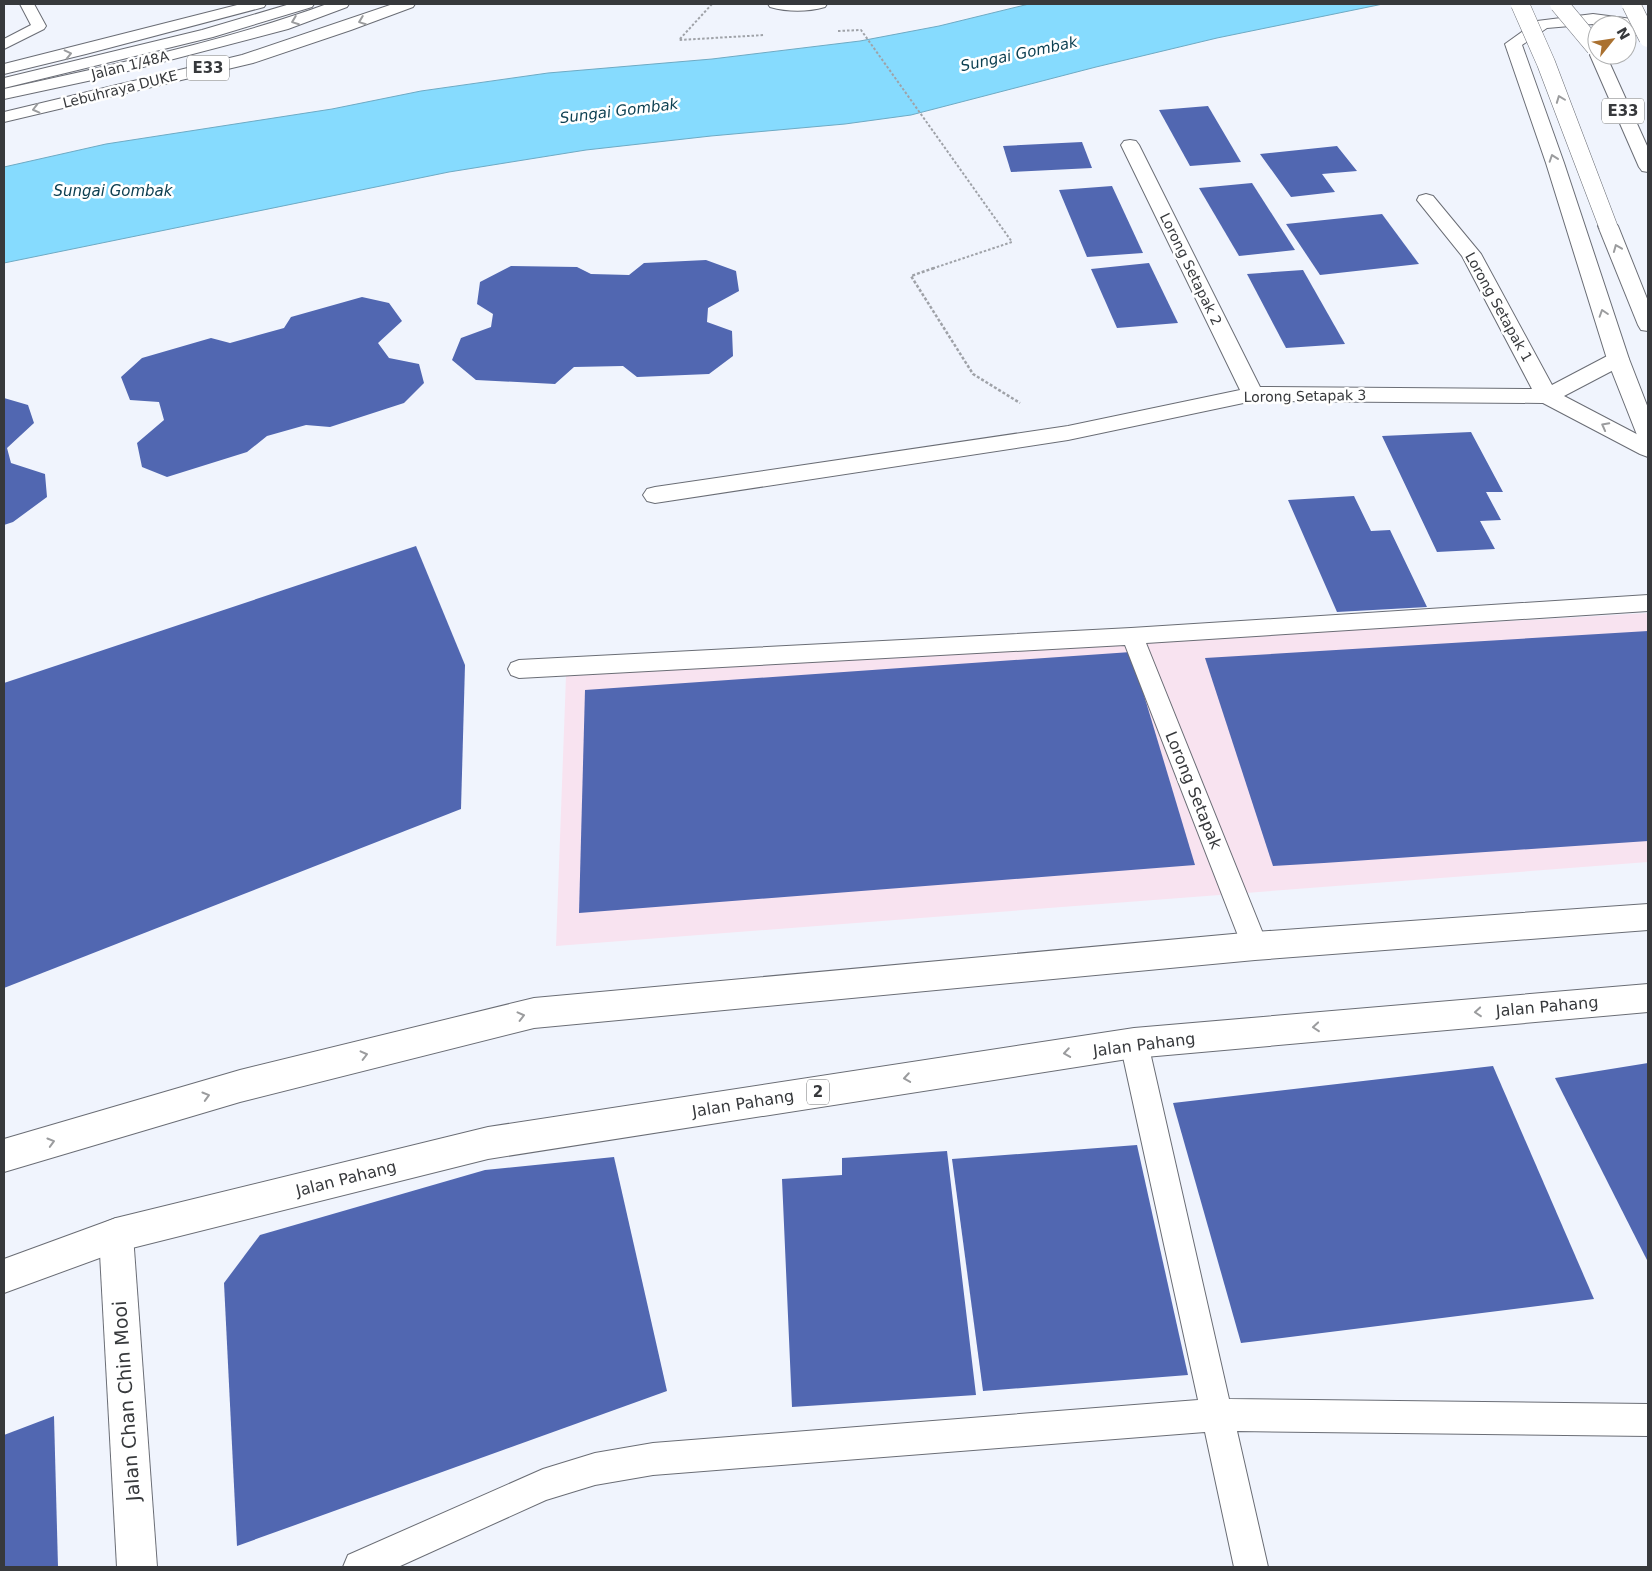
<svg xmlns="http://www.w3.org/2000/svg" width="1652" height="1571" font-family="'DejaVu Sans',sans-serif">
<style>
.commercial{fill:#f8e3f0}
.water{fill:#86dbfe;stroke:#6eaac4}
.building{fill:#5167b1}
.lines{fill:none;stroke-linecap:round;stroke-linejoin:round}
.service-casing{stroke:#6a6d75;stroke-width:2}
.minor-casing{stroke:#6a6d75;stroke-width:2}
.secondary-casing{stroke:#6a6d75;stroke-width:2}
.primary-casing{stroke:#6a6d75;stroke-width:2}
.motorway-casing{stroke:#6a6d75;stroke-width:2}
.path-far1{stroke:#9fa2a8;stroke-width:2;stroke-dasharray:2.5 2;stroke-linecap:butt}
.path{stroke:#9fa2a8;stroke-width:2.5;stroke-dasharray:3 2;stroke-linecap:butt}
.service{fill:#fff;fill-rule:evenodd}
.minor{fill:#fff;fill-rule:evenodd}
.secondary{fill:#fff;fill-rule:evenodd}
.primary{fill:#fff;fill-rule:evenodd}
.motorway{fill:#fff;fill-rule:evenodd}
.motorway-bridge-casing{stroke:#6a6d75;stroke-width:19;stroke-linecap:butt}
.motorway-bridge{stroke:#fff;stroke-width:18}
.oneway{stroke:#9b9c9e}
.labels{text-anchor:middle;stroke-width:5;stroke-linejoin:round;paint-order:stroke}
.far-street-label{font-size:14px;fill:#37393c;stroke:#fff}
.far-water-label{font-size:15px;font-style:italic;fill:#0d4052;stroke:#fff}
.shield{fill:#fff;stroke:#737476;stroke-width:1}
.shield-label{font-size:15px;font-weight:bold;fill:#37393c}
.street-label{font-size:16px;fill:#37393c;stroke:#fff}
.near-street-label{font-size:19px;fill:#37393c;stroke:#fff}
</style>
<rect width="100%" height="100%" fill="#f0f4fd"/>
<!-- commercial -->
<path class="commercial" d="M1648,613V862L556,946L566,676Z"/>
<!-- water -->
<path class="water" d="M1029,4H1383L1217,38L1096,67L911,115L845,124L711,136L586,150L449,172L4,263V167L106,144L332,109L421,91L548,73L712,59L860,41L939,26Z"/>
<!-- building -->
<g class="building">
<path d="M1208,106L1241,162L1190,166L1159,110Z"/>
<path d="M1082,142L1092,168L1011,172L1003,146Z"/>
<path d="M1337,146L1357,171L1322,174L1335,192L1291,197L1260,154Z"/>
<path d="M1252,183L1295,250L1239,256L1199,188Z"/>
<path d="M1112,186L1143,253L1087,257L1059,190Z"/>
<path d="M1382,214L1419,264L1320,275L1286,224Z"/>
<path d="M706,260L736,271L739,291L708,308L707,322L732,331L733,356L709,374L637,377L623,366L574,367L555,384L476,380L452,360L461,338L491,327L493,314L477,304L480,282L511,266L577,267L591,274L629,275L644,263Z"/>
<path d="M1149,263L1178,323L1117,328L1091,269Z"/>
<path d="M1303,270L1345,344L1286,348L1247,274Z"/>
<path d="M362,297L389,303L402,321L378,343L389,358L419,364L424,383L404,403L330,427L306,425L267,436L247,452L167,477L142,467L137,443L164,420L159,402L130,400L121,377L142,358L211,338L230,343L284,328L291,317Z"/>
<path d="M4,398L28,405L34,423L7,448L11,463L45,474L47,497L13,522L4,525Z"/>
<path d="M1471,432L1503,492H1486L1501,520L1480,521L1495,549L1437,552L1382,436Z"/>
<path d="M1354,496L1371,531L1390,530L1427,607L1337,612L1288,500Z"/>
<path d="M416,546L465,665L461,809L4,988V683Z"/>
<path d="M1648,631V841L1324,863L1273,866L1205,658Z"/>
<path d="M1131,652L1195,865L579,913L585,690Z"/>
<path d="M1648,1063V1262L1555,1078Z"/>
<path d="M1493,1066L1594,1299L1241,1343L1173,1103Z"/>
<path d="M1137,1145L1188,1375L983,1391L952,1159Z"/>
<path d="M947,1151L976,1395L792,1407L782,1179L842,1175V1158Z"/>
<path d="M614,1157L667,1391L237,1546L224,1283L260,1235L485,1170Z"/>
<path d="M54,1416L58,1567H4V1435Z"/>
</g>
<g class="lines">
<!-- service casing -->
<g class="service-casing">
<g id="service">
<path d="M20,4H34L46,26L44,29L4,49V39L31,25Z"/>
<path d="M1648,595V611L1146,643L1268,946L1264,954L1255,958L1246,954L1242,946L1125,645L519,678L511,675L508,669L511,663L519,660L1131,628Z"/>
<path d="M1134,1030L1144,1034L1148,1043L1229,1399L1648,1404V1436L1237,1431L1268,1567H1234L1205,1432L653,1475L595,1485L546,1500L398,1567H343L348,1555L543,1469L595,1453L653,1443L1198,1400L1120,1043L1124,1034Z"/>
</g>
</g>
<!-- minor casing -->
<g class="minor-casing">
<g id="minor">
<path d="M768,4H827L825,7C807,12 788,12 770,7Z"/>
<path d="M1130,140L1136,141L1139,145L1260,387L1532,389L1462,256L1417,200L1419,196L1426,194L1433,196L1481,254L1552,385L1611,354L1618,352L1625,354L1629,359L1625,364L1564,396L1648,440V457L1640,454L1543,403L1253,401L1068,440L655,503L647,501L643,495L647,489L655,487L1068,426L1240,390L1121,145L1124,141Z"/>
<path d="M116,1218L128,1223L133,1235L157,1567H117L99,1235L104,1223Z"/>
</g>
</g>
<!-- secondary casing -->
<g class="secondary-casing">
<g id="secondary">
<path d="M241,4H266L264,7L86,54L4,74V64Z"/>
<path d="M327,4H349L347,7L288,29L97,79L4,99V89C112,65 223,42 327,4Z"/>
</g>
</g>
<!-- primary casing -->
<g class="primary-casing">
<g id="primary">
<path d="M1648,904V930L1255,960L534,1028L240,1102L4,1172V1139L240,1070L534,998L1255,932Z"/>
<path d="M1648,984V1012L1134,1058L488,1159L116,1252L4,1293V1259L116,1218L488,1127L1134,1028Z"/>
</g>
</g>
<!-- motorway casing -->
<g class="motorway-casing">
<g id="motorway">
<path d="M290,4H314L312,7L213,37L4,88V78L202,30Z"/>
<path d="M393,4H415L413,7L351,30L253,63L4,122V112L242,55Z"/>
<path d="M1593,14L1648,21V31L1627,28V25L1593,24L1547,28L1522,45L1564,163L1629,359L1648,408V443L1640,440L1637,435L1607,359L1546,163L1505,44L1537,21Z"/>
<path d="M1597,50V55H1606L1648,148V172L1642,171L1639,167L1590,55L1592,52Z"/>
<path d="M1608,220L1615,222L1618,226L1648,301V331L1641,330L1638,325L1598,226L1601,222Z"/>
</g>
</g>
<!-- path-far1 -->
<g class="path-far1">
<path d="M712,4L679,40L765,35"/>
<path d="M838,31L861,30L1012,242L931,269"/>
</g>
<!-- path -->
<path class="path" d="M934,268L911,276L973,374L1020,403"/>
<!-- service -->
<use href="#service" class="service"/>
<!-- minor -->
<use href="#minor" class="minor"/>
<!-- secondary -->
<use href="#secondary" class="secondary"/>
<!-- primary -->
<use href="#primary" class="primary"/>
<!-- motorway -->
<use href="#motorway" class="motorway"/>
<!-- motorway-bridge casing -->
<g class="motorway-bridge-casing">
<g id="motorway-bridge">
<path d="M1520,4L1546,63L1608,226"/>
<path d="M1559,4L1595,47"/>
<path d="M1631,4L1648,38"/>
</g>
</g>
<!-- motorway-bridge -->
<use href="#motorway-bridge" class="motorway-bridge"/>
</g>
<!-- one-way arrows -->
<defs><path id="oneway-chevron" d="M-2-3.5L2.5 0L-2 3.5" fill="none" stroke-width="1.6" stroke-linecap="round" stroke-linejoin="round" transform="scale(1.25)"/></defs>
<g class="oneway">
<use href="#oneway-chevron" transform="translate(295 21) rotate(159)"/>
<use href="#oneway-chevron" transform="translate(362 21) rotate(159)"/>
<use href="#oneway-chevron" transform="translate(68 54) rotate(-13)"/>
<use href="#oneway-chevron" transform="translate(1560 99) rotate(-111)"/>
<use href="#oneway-chevron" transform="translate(36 109) rotate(166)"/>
<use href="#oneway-chevron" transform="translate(1553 158) rotate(-109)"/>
<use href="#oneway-chevron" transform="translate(1617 248) rotate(-112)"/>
<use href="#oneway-chevron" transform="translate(1603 313) rotate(-108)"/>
<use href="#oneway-chevron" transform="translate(1605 426) rotate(-152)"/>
<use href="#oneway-chevron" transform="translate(1478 1012) rotate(175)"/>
<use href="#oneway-chevron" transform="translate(521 1016) rotate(-14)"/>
<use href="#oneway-chevron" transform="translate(1316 1027) rotate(175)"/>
<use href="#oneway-chevron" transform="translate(1067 1053) rotate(171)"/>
<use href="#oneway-chevron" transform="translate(364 1055) rotate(-14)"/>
<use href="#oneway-chevron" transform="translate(907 1078) rotate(171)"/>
<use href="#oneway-chevron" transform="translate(206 1096) rotate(-16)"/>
<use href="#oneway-chevron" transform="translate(51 1142) rotate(-16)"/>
</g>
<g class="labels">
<!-- far-street labels -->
<g class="far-street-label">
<text transform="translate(130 65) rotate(-14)" y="5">Jalan 1/48A</text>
<text transform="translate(120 89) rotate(-14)" y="5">Lebuhraya DUKE</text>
<text transform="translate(1191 269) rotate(64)" y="5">Lorong Setapak 2</text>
<text transform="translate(1499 307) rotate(61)" y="5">Lorong Setapak 1</text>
<text transform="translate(1305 396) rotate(-1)" y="5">Lorong Setapak 3</text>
</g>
<!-- far-water labels -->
<g class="far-water-label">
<text transform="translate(1019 54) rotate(-12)" y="5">Sungai Gombak</text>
<text transform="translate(619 111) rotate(-7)" y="5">Sungai Gombak</text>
<text x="113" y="196">Sungai Gombak</text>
</g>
<!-- shield labels -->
<g class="shield">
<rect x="187" y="55.5" width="42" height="25" rx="4"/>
<rect x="1602" y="98.5" width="42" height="25" rx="4"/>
<rect x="807" y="1079.5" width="22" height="25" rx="4"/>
</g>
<g class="shield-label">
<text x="208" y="73">E33</text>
<text x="1623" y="116">E33</text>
<text x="818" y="1097">2</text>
</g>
<!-- street labels -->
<g class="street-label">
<text transform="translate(1194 790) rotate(68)" y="6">Lorong Setapak</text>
<text transform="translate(1547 1006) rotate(-5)" y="6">Jalan Pahang</text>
<text transform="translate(1144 1044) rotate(-7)" y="6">Jalan Pahang</text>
<text transform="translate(743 1103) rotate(-9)" y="6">Jalan Pahang</text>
<text transform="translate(346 1178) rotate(-14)" y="6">Jalan Pahang</text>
</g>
<!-- near-street labels -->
<g class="near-street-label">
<text transform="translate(126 1401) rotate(-94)" y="7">Jalan Chan Chin Mooi</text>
</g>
</g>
<!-- border -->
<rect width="1652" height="1571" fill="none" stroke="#37393c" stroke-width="10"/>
<!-- north arrow -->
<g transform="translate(1612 40) rotate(60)"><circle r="24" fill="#ffffff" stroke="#afb0b1"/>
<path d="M0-4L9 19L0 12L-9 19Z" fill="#aa7130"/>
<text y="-8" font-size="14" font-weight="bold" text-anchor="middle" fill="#37393c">N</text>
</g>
</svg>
